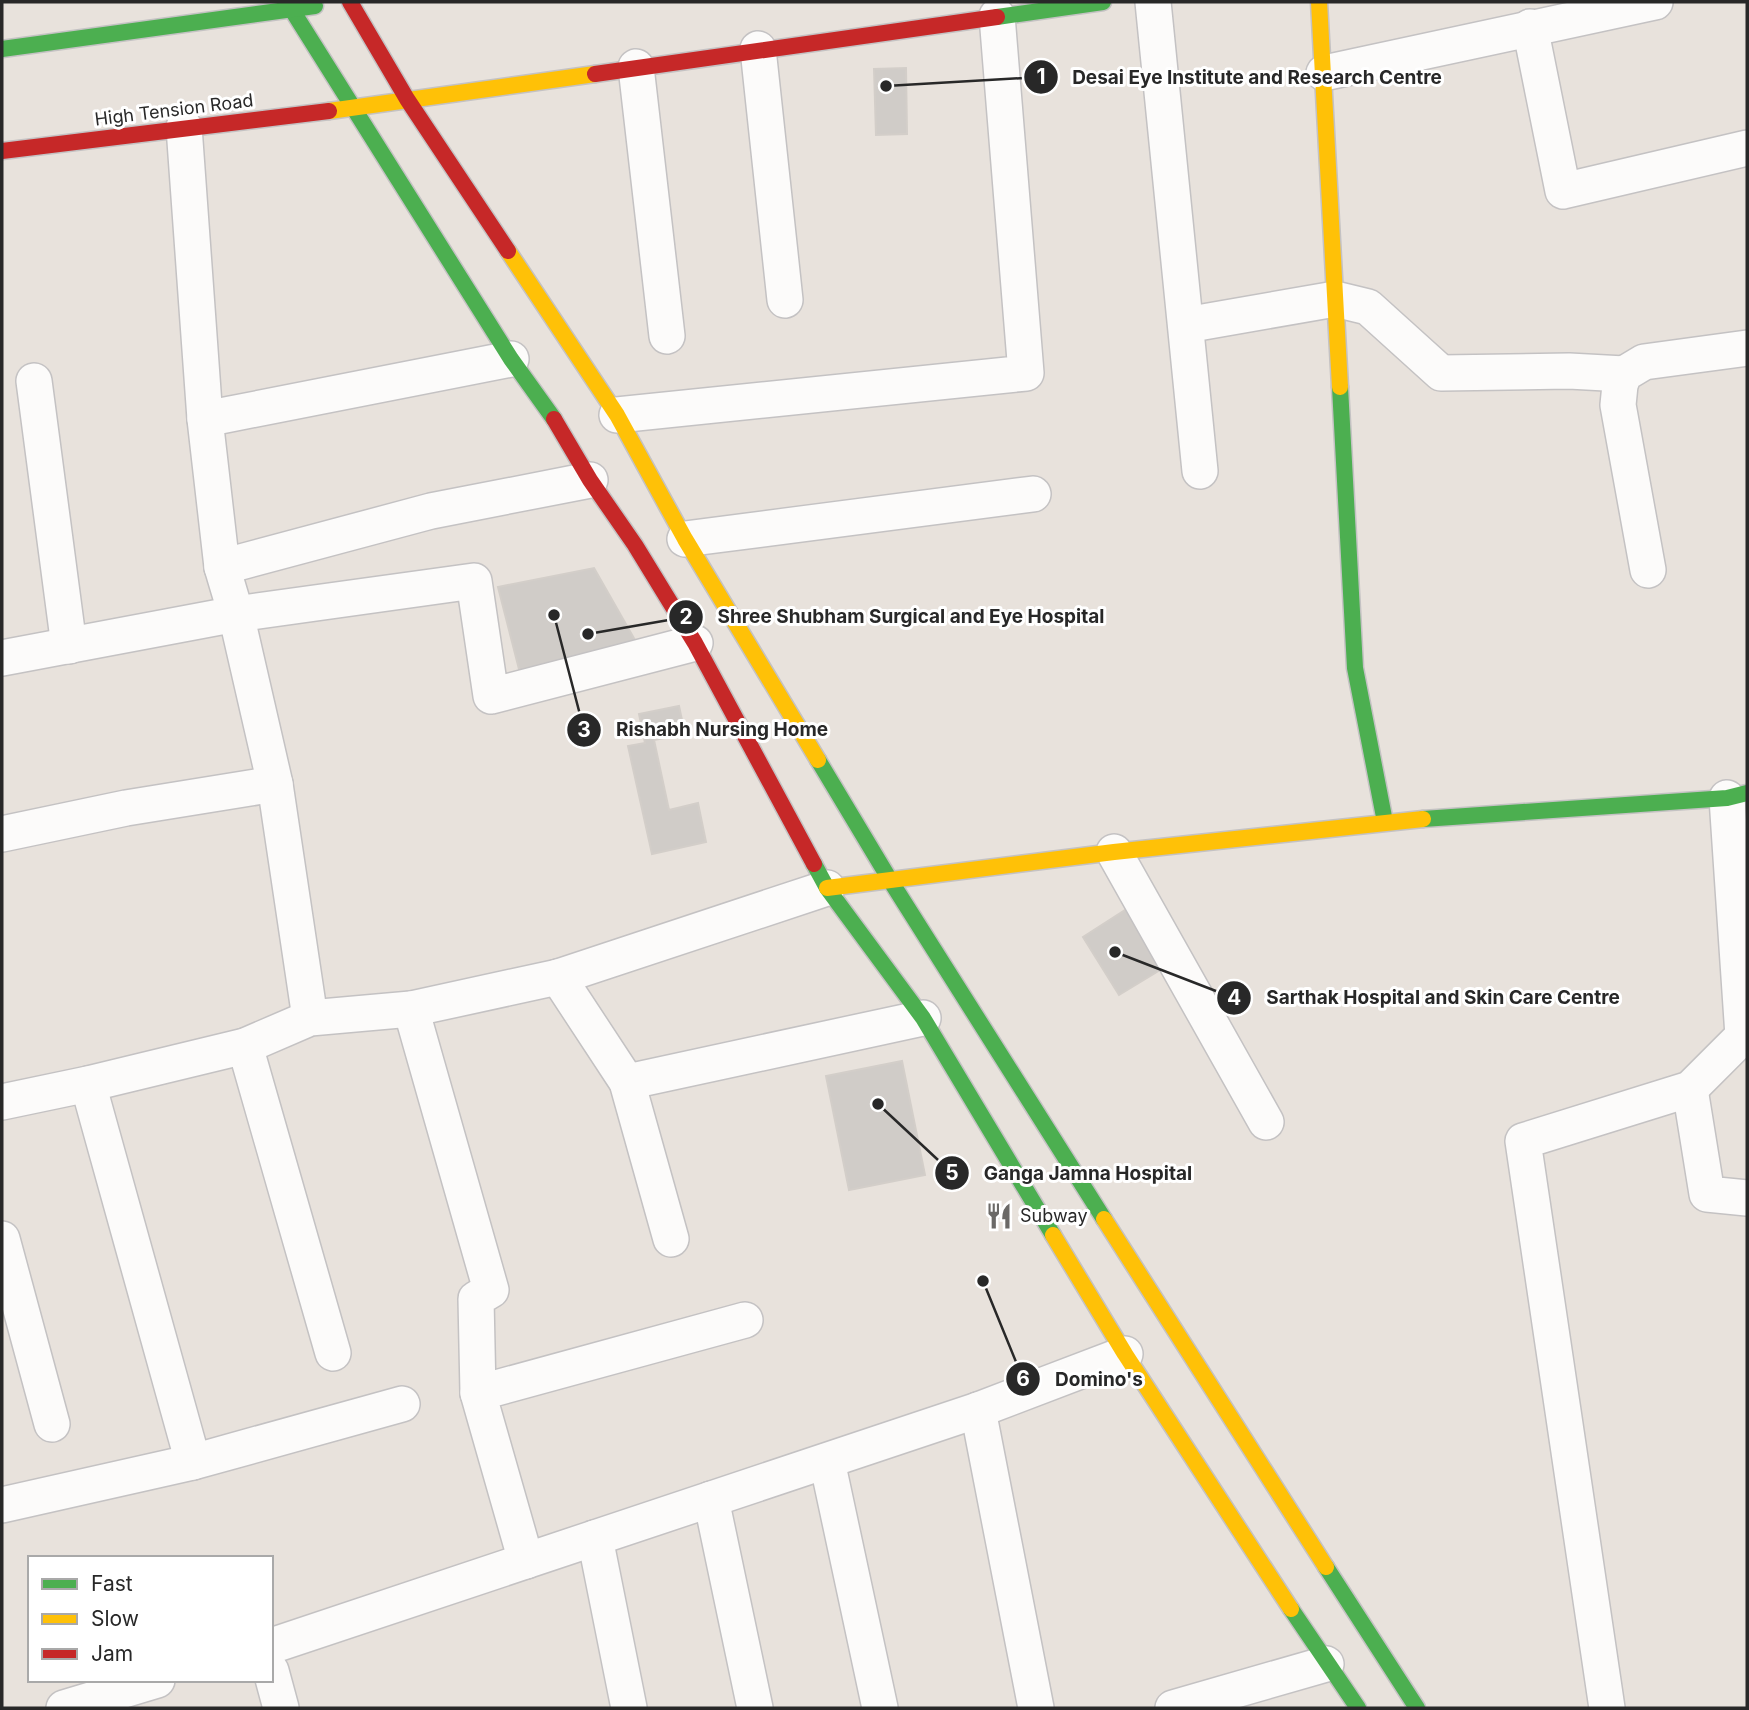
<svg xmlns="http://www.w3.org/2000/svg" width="1749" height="1710" font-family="Inter,sans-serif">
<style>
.building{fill:#d0ccc8;stroke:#d3cec9;stroke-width:2}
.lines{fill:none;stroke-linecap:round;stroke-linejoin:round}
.street-casing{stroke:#c4c2c3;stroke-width:38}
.fast-casing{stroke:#c4c2c3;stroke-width:19}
.slow-casing{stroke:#c4c2c3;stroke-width:19}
.jam-casing{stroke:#c4c2c3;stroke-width:19}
.street{stroke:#fcfbfa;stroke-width:35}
.fast{stroke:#4caf50;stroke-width:16}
.slow{stroke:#ffc107;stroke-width:16}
.jam{stroke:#c62828;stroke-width:16}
.labels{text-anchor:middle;stroke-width:6;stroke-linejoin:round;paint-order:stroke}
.street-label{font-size:18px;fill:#282828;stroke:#fff}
.poi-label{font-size:18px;fill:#282828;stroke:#fff;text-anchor:start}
.leader{fill:none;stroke:#282828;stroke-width:2.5}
.callout-dot{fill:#282828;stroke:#fff;stroke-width:2.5}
.mark-label{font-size:21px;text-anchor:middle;font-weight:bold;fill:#fff}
.callout-label{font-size:19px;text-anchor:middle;font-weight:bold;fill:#282828;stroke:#fff;stroke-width:6;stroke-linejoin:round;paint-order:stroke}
</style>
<rect width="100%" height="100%" fill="#e8e2dc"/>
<!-- building -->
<g class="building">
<path d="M906,68L907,134L876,135L874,69Z"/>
<path d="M594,568L639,647L521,677L498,587Z"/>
<path d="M679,706L685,734L654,740L669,810L698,803L706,842L652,854L628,746L645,743L639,714Z"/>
<path d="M1133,905L1170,964L1119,995L1083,937Z"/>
<path d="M902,1061L925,1175L849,1190L826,1076Z"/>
</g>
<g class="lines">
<!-- street casing -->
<g class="street-casing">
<g id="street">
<path d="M1153,2L1200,471"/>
<path d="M1530,27L1563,191L1747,148"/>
<path d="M758,49L785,300"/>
<path d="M636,67L667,336"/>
<path d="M1324,73L1655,2"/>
<path d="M184,127L205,419L222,567L236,614L275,784L310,1018"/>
<path d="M1186,325L1335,299L1368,307L1441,373L1569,371L1624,374"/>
<path d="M34,381L69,646"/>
<path d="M617,415L1026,373L997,16"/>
<path d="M205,419L511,359"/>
<path d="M685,539L1033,494"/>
<path d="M222,567L431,511L590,480"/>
<path d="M1648,570L1618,405L1620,385L1624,374L1644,362L1747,348"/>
<path d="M2,658L236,614L474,581L491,696L695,643"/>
<path d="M2,834L126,808L275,784"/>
<path d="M1114,852L1266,1122"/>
<path d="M558,977L627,1082L671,1239"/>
<path d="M411,1009L491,1290L476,1299L478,1393"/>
<path d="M245,1046L333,1353"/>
<path d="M627,1082L923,1018"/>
<path d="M88,1084L193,1462"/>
<path d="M1690,1089L1707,1194L1747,1198"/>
<path d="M2,1102L88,1084L245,1046L310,1018L411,1009L558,977L827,888"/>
<path d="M2,1239L52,1424"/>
<path d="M978,1410L1036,1708"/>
<path d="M827,1461L880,1708"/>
<path d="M711,1499L755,1708"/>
<path d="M2,1505L193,1462L402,1404"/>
<path d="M595,1538L629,1708"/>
<path d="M526,1561L478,1393L745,1320"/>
<path d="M271,1646L978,1410L1125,1354"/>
<path d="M271,1671L281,1708"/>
<path d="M64,1708L157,1680"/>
<path d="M1173,1708L1326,1664"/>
<path d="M1607,1708L1523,1141L1690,1089L1743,1036L1727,798"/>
</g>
</g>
<!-- fast casing -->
<g class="fast-casing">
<g id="fast">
<path d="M287,2L511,359L554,419"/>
<path d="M997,17L1103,2"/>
<path d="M2,49L315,6"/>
<path d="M1340,387L1355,668L1385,822"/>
<path d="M818,760L890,880L1104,1219"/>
<path d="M1423,819L1727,798L1747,793"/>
<path d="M814,864L827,888L923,1018L1053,1235"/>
<path d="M1326,1567L1417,1708"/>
<path d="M1291,1609L1358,1708"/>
</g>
</g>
<!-- slow casing -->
<g class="slow-casing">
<g id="slow">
<path d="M1319,2L1340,387"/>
<path d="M329,111L595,74"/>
<path d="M508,251L617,415L685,539L818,760"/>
<path d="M827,888L1114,852L1423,819"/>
<path d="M1104,1219L1326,1567"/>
<path d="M1053,1235L1125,1354L1291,1609"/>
</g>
</g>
<!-- jam casing -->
<g class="jam-casing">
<g id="jam">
<path d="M350,2L407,99L508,251"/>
<path d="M595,74L997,17"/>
<path d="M2,151L329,111"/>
<path d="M554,419L590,480L635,545L695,643L814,864"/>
</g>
</g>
<!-- street -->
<use href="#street" class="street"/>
<!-- fast -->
<use href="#fast" class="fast"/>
<!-- slow -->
<use href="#slow" class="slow"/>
<!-- jam -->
<use href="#jam" class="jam"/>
</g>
<!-- icons -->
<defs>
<g id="restaurant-bare" transform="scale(2.1)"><path d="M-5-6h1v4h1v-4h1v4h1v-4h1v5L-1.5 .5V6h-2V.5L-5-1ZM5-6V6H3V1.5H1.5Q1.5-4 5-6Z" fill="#6b6967" stroke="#fff" stroke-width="2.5" paint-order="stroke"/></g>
</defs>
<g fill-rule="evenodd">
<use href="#restaurant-bare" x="999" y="1216"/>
</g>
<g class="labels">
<!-- street labels -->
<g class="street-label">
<text transform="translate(174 110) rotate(-7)" y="6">High Tension Road</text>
</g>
<!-- poi labels -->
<g class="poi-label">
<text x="1020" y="1222">Subway</text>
</g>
</g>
<!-- callouts -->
<path class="leader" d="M886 86L1041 77M588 634L686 617M554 615L584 730M1115 952L1234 998M878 1104L952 1173M983 1281L1023 1379"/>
<g class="callout-dot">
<circle cx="886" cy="86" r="7"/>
<circle cx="588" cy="634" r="7"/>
<circle cx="554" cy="615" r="7"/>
<circle cx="1115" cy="952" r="7"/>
<circle cx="878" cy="1104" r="7"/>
<circle cx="983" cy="1281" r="7"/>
<circle cx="1041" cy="77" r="18"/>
<circle cx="686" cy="617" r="18"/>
<circle cx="584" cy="730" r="18"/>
<circle cx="1234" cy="998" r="18"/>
<circle cx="952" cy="1173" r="18"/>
<circle cx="1023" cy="1379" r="18"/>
</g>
<g class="mark-label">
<text x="1041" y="84">1</text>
<text x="686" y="624">2</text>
<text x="584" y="737">3</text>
<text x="1234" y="1005">4</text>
<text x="952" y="1180">5</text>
<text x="1023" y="1386">6</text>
</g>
<g class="callout-label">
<text x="1257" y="84">Desai Eye Institute and Research Centre</text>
<text x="911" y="623">Shree Shubham Surgical and Eye Hospital</text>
<text x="722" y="736">Rishabh Nursing Home</text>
<text x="1443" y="1004">Sarthak Hospital and Skin Care Centre</text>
<text x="1088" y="1180">Ganga Jamna Hospital</text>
<text x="1099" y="1386">Domino's</text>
</g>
<!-- border -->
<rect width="1749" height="1710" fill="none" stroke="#282828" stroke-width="7"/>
<!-- legend -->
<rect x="28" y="1556" width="245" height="126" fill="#ffffff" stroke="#a9a9a9" stroke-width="2"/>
<rect x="42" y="1579" width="35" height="10" fill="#4caf50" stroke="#a9a9a9" stroke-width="2"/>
<text x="91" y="1591" font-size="21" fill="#282828">Fast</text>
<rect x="42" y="1614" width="35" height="10" fill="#ffc107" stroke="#a9a9a9" stroke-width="2"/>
<text x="91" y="1626" font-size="21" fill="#282828">Slow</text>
<rect x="42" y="1649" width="35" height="10" fill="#c62828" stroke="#a9a9a9" stroke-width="2"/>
<text x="91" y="1661" font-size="21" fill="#282828">Jam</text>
</svg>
